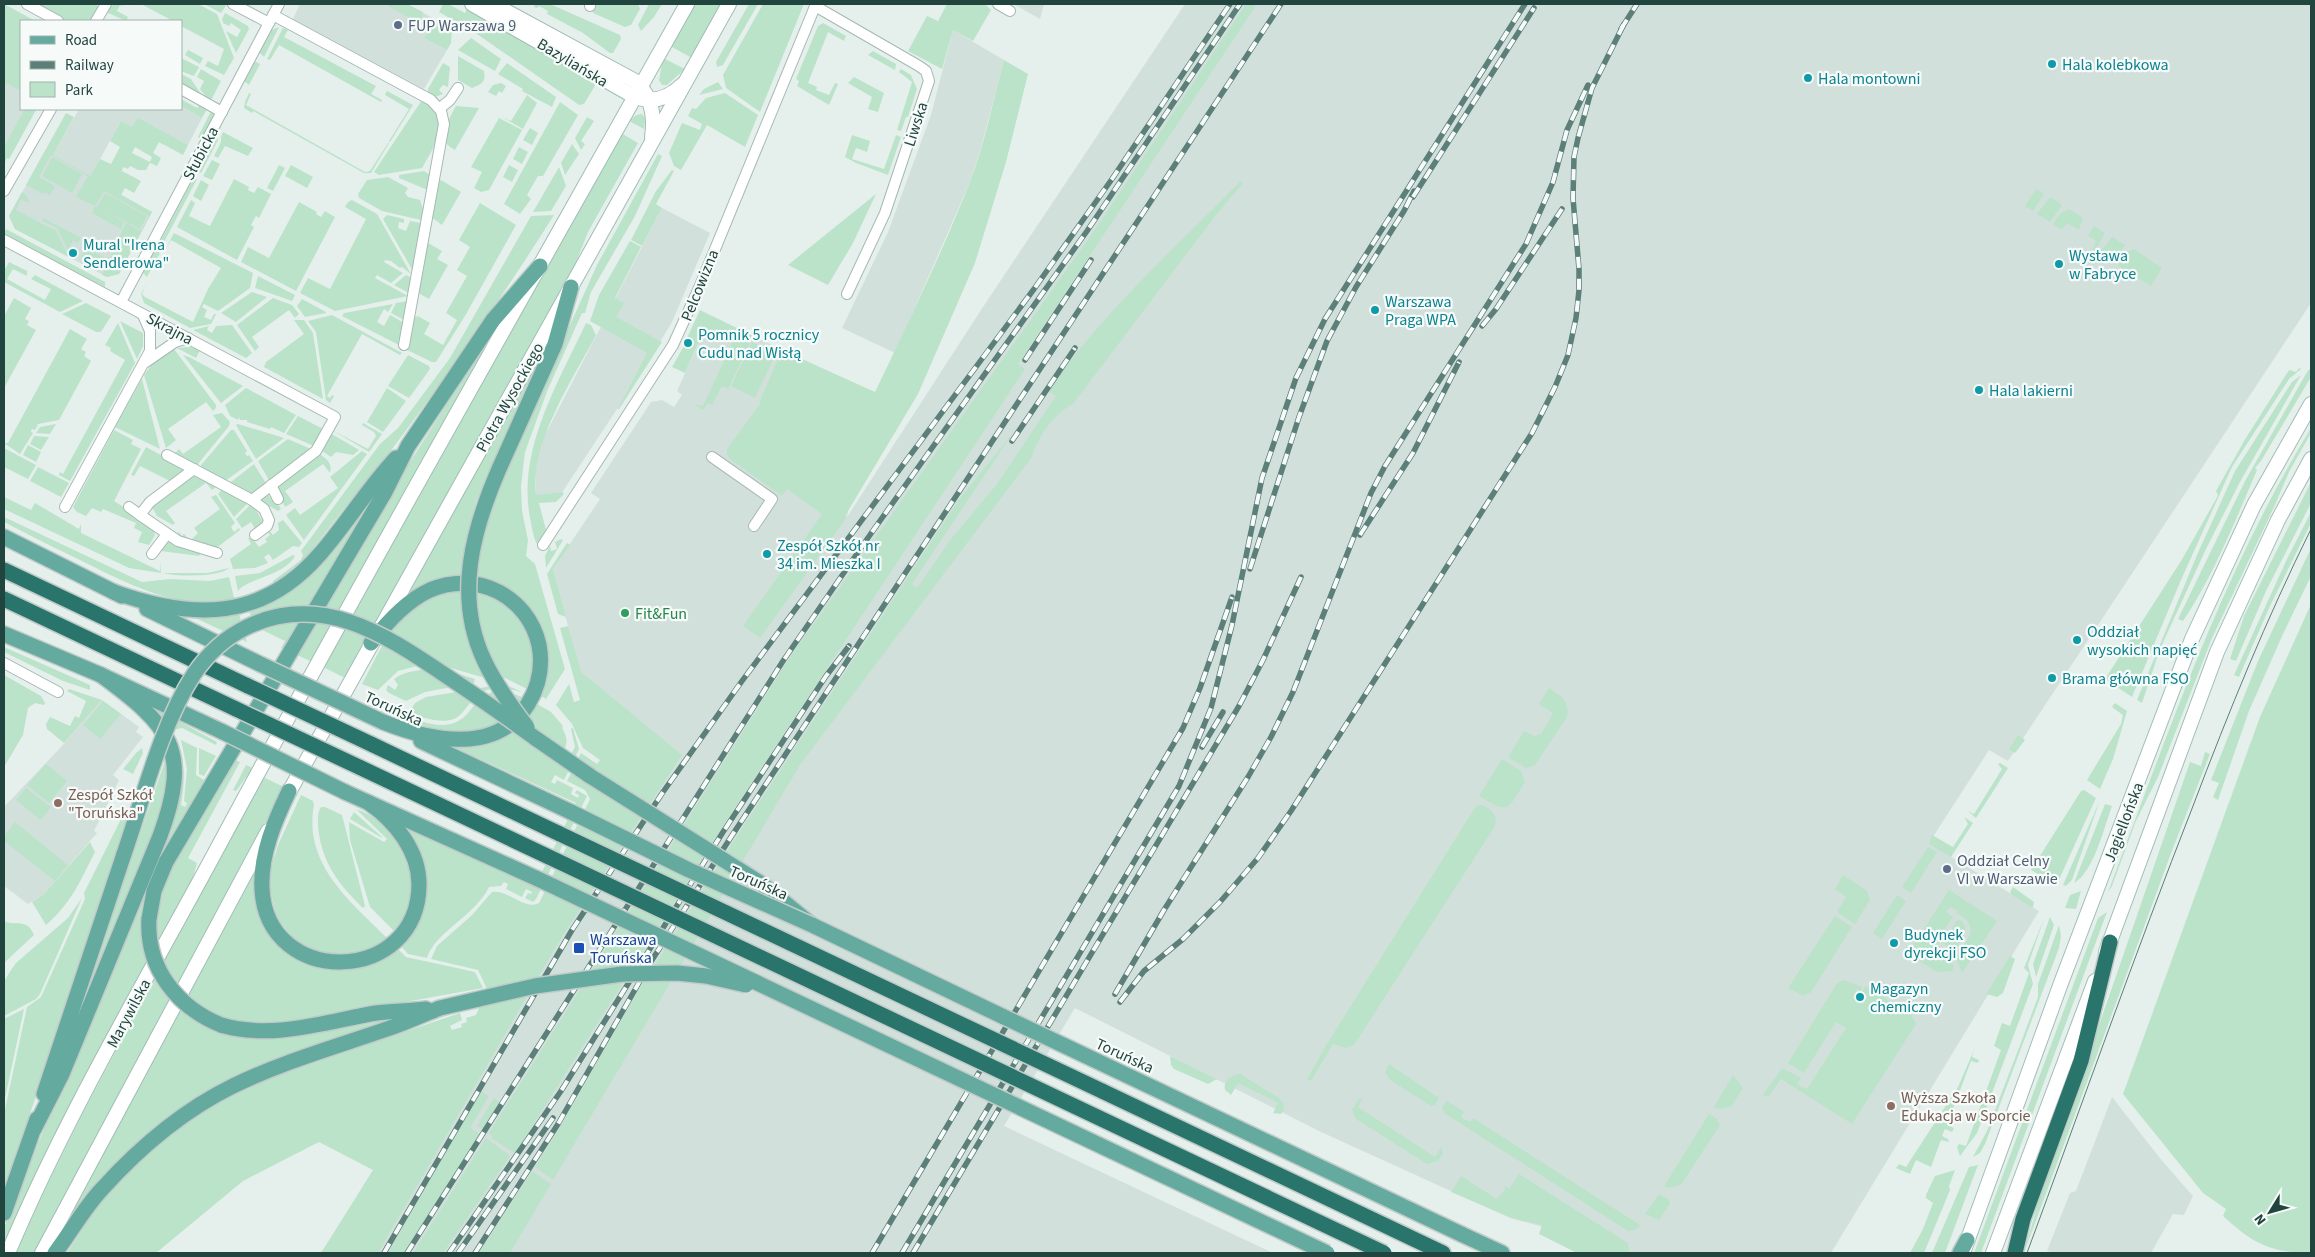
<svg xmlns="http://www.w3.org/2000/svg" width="2315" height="1257" font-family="'Source Sans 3',sans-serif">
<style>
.built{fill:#d2e0db}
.green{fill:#bbe3c9;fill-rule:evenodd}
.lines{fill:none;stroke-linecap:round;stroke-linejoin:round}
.street-casing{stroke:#a6b9b4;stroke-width:12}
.secondary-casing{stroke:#a1bdb6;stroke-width:16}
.primary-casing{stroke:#c1cbc9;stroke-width:18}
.highway-casing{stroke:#c1cbc9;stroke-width:18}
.street{stroke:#fff;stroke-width:10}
.secondary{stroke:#fff;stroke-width:14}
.primary{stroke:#64aa9e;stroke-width:15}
.highway{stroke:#29746b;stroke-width:15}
.tram{stroke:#5c7f79;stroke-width:1}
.rail-casing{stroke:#5c7f79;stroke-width:5.5}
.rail{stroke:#f6fbf9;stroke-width:4;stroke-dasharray:11;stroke-linecap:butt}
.primary-bridge-casing{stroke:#c1cbc9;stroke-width:18;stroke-linecap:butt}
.highway-bridge-casing{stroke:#c1cbc9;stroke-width:18;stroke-linecap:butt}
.primary-bridge{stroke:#64aa9e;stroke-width:15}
.highway-bridge{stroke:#29746b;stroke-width:15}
.service-dot{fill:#5c6f8a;stroke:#f6fbf9;stroke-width:2}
.culture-dot{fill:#0f9aa8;stroke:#f6fbf9;stroke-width:2}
.leisure-dot{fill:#2e9e5b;stroke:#f6fbf9;stroke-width:2}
.education-dot{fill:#8d6e63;stroke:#f6fbf9;stroke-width:2}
.transit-dot{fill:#1a4fb4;stroke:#f6fbf9;stroke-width:2}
.labels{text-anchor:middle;stroke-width:4.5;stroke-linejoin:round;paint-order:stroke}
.service-label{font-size:16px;fill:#4e5e75;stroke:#f6fbf9;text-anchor:start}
.street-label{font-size:16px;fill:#21443e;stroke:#f6fbf9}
.culture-label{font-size:16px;fill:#0d838f;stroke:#f6fbf9;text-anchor:start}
.leisure-label{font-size:16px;fill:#27864d;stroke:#f6fbf9;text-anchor:start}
.education-label{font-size:16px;fill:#785e54;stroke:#f6fbf9;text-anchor:start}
.transit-label{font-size:16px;fill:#164399;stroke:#f6fbf9;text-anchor:start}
</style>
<rect width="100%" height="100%" fill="#e5f0ec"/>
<!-- built -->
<g class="built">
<path d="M4,4L35,21H21V109H36L9,159L7,158L4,163Z"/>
<path d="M300,4H407L438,21L431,26L424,38L447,50L424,89L293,19Z"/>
<path d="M1013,4H1044L1040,19L1017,6Z"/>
<path d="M1185,4H2311V303L2008,761L1989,750L1929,843L2039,911L1831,1253H1638L1510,1218L1321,1132L1075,1008L1004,1126L1273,1253H321L660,740L580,672L553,569L600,499L591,493L651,402L662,400L674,407L682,395L677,391L711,316L874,393L847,517L981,310Z"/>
<path d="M953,30L1004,60L981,148L970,182L895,353L842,328L888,232L931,115Z"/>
<path d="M181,106L202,118L188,145L170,136L164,145L121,121L90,177L152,212L119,274L107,277L15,229L9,216L45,151L53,155L79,109H181Z"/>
<path d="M662,208L710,233L672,322L621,406L619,410L617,409L561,494L536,496V468L544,437Z"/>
<path d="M102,700L139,727L136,732L143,737L113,775L119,780L94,831L97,833L44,894L28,904L4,886V807L61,747Z"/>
<path d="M2112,1097L2163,1162L2193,1196L2184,1215L2173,1214L2151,1253H2054L2047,1251L2070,1193L2076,1191Z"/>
</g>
<!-- green -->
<g class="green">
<path d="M4,4L35,21H21V91L4,82Z"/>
<path d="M34,4H96L99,8L93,21H66L55,15L56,13L53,12L52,14Z"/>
<path d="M109,4H124L122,6L120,5L117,11L128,17L126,21L106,12Z"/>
<path d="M141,4H198L217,14L234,58L224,75L205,66L208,61L218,66L224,49L181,26V21H173Z"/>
<path d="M204,4H227L221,13Z"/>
<path d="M389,4H407L423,12L421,24L388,6Z"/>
<path d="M443,4H448L465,13L468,7L528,41L596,84L584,104L579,105L477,34L439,12Z"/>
<path d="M535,4H550L620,35L621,39L613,53H610L583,33L547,14L548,11L539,6L537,8L534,7Z"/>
<path d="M594,4H638L640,9L631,25L625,27L593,13Z"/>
<path d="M649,4H662L654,17L641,31L638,25Z"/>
<path d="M694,4H722L692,58L670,46Z"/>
<path d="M749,4H758L723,65L717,67L716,62Z"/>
<path d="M763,4H804L760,112L726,88L723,75Z"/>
<path d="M947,4H985L991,10L973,41L953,30L942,69L908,51L927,16L938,21Z"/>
<path d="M1246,4H1257L1018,364L1025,369L728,818L515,1153L491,1138L492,1136L489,1133L790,657L1092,234Z"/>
<path d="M225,13L248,26L249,29L236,53L226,31L237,37L241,30L231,23L229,26L223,23L222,19Z"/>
<path d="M438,21L452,29L451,43L447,50L424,38L431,26Z"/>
<path d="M823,23L846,36L844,41L828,32L808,83L817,87L816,90L829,95L835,83L838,84L829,105L797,86L799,81L796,79L818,26Z"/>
<path d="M279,27L264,57L259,52L271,30Z"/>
<path d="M283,28L288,30L284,37L376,86L371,94L382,100L381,102L279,45L270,60L267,59Z"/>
<path d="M471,38L501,59L495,71L458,50Z"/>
<path d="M188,50L203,58L200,64L185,55Z"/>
<path d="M873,51L896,64L895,70L868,55Z"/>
<path d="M458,56L484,71C486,82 482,84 472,88L458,80Z"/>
<path d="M181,58L199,67L194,76L181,71Z"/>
<path d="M663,58L685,69L667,85H662L659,80Z"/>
<path d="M1004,60L1028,74L1006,162L975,263L918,394L845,516L847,517L760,638L743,626L822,514L787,489L782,496L730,459L727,455V449L760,404L761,398L782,350L875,392C908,323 941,255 970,182C985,143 993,101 1004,60Z"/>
<path d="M256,62L260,64L249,85L244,81L254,63Z"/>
<path d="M443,63L450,67L448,87L443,85L439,90L443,94L435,97L428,93V89Z"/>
<path d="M507,63L556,97L552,107L522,91L523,89L498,74Z"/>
<path d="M201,69L221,81L210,102L200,89L204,81L197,77Z"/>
<path d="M901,69L911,75L917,89L908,117H906L901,131L897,130L912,82L899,72Z"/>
<path d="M181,74L191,79L203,97L181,85Z"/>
<path d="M854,77L884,93L878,112L868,109L872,97L848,83Z"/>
<path d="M718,82L723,89L699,95L704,89Z"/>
<path d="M501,83L506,86L502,93L499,91L496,96L488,92L493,85Z"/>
<path d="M387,91L413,105L390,142L389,141L409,109L385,95Z"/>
<path d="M249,93L251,94L246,105L365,172L370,171L388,143H389L371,173H364L253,111L252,113L244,108L245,102Z"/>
<path d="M725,93L758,115L745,147L707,125L681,170L674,166L669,153L682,123L700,130L702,124L688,116L692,108L696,109L706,98Z"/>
<path d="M527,95L537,103L523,129L502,117L511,121Z"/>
<path d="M181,99L197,108L200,105L207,109L202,118L181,106Z"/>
<path d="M422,100L435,107C443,134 436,144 422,168L379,175L374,172Z"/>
<path d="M560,102L578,115L543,176H538L527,195L531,199L520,214L504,204Z"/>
<path d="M456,106L479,108L455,150C452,148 448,146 446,143C440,135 452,113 456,106Z"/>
<path d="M34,109L36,110L9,159L7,158L4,163V147L24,110Z"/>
<path d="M211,111L214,116L203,137L199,138L198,137Z"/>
<path d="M66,113L74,117L53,155L90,176L100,159L111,164L120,147L110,141L121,121L132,127L138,118L188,145L183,155L159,142L153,153L161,158L157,166L150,163L146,170H138L130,166L128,169L123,167L122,171L141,181L134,193L125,188L121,195L152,212L119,274L107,277L102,275L112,255L111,254L126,223L141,231L149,216L104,191L95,206L124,222L121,229L92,213L95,206L76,197L88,176L51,155L39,177L55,186L50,195L45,192L44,194L26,185ZM135,147L152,157L150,162L132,153Z"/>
<path d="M642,114L645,118L644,129L629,121L636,115Z"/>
<path d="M587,117L594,121L581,141L585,144L581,150L575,138Z"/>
<path d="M499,118L522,130L489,190L481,192L474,188L482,172L471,167Z"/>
<path d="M530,128L538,133L532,145L523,140Z"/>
<path d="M223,132L253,148L248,156L225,146L218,158L214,156L221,142V137Z"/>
<path d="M217,133L218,140L201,173L197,171Z"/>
<path d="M621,133L638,143L588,232L573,270L345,678L323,667Z"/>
<path d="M852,135L870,141L867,152L856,148L852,159L884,169L896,135L901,137L888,175L856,163L845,157Z"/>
<path d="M572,144L579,154L565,175L561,163Z"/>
<path d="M519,147L528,152L522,164L513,159Z"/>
<path d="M658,154L662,156L635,216L591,292L585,313H582L548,389L525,452L521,486L522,511L528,540L526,556L535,564L565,669L546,699L541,696L547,678L541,633L476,578C478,539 493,502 509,466L507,465L597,265Z"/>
<path d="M52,157L82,174L72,193L42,176Z"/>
<path d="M212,160L220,164L212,180L203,176Z"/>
<path d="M279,165L285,168L273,191L267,188Z"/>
<path d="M291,165L313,177L307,188L285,176Z"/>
<path d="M509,165L518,170L512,182L503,177Z"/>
<path d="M559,167L566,186L551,211L533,212Z"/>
<path d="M672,170L674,171L656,204L662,208L642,246L631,240L656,191Z"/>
<path d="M424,171L430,175L428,188L425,189L399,178V175Z"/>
<path d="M194,177L197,179L162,246L160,242Z"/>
<path d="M388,177L408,188L405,193L408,197L420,200L423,209L421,220L382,211L359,198L358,194L367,180Z"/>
<path d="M234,179L249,187L248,190L254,193L258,187L271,194L259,218L256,216L251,225L254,227L237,260L177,227L191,200L195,203L189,216L210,226Z"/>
<path d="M201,180L209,185L201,201L193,196Z"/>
<path d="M441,180L461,192L442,225L430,216L436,185Z"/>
<path d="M1241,181L1243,183L1216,215L1073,404C1054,414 1038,436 1032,457L800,765L553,1180L535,1167L563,1122L635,996L731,845L960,498L1012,434L912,584L917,588L951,539L997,484L1056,396L1048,391C1102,313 1174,249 1241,181Z"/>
<path d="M2036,189L2044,194L2033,211L2025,206Z"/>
<path d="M22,192L27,196L29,203L21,199L16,210L56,231L69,257L15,229L9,216Z"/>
<path d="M105,193L147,216L140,229L97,207Z"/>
<path d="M876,194L853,243L828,285L788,265Z"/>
<path d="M2050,197L2061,204V207L2050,222L2037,214Z"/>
<path d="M352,200L377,214L411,274L402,267L400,268L391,261L385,260L384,262L403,273L391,283L377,275L375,278L408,296L335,311L300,293L308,278L330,289L366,219L345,207L348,202Z"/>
<path d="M299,202L317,212L316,214L321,217L325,211L335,217L296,291L241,262L248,247L269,258Z"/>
<path d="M480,203L516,225L465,316L436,362H432L407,350L412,318L418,316L430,323L424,334L443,345L457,320L446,313L467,276L457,270L470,247L459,240Z"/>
<path d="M2069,209L2083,218L2079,230L2067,223L2062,230L2053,224L2060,214Z"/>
<path d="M387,215L404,219V223L399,222L398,228L406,231L410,221L421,223L413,271L383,219Z"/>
<path d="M554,215C497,306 434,394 369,480L367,479L307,556L274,584L273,581L301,560L303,555L301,551L380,444L398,428L450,358L531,216Z"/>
<path d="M43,218L81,238L78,243L73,240L68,250L57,228L43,221Z"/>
<path d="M2094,226L2105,233L2095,251L2092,249L2096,241L2088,236Z"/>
<path d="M6,229L105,282V287L4,234Z"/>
<path d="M174,233L253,273L250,288L218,311L204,304L202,307L207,310L204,317L211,320L214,314H216L211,324L190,328L144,303L141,294L146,285L142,294L145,297L193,322L208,289L221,268L171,240L166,248Z"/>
<path d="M2112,237L2125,245L2114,263L2099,253Z"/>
<path d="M630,241L641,247L615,298L624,303L616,317L662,342L621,406L619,407L647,353L590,321L599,295Z"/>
<path d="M428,243L442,251L437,259L448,265L429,299L420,294L417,289L424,251Z"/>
<path d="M86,248L106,258L102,266L81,257Z"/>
<path d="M2134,249L2162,268L2151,286L2118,266L2127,252Z"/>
<path d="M157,251L160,253L147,277L143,273L154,252Z"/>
<path d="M9,262L27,271V276L13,269L7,279L45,300L51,289L31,279L35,275L83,301L60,312L4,282V271Z"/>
<path d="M406,275L412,278L409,293L394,285Z"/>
<path d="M258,276L295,295L292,301L255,288Z"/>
<path d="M252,292L267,297L236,322L221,313Z"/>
<path d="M14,298L31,308L25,319L29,321L27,325L36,330L4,388V316Z"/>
<path d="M273,298L292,305L299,314L295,318L289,310L252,337L259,347L255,351L237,325Z"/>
<path d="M302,299L326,312V313L305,317L297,306Z"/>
<path d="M408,301L404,320L391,313L396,303Z"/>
<path d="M86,303L111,316L101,332H96L62,314Z"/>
<path d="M393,304L388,312L384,309L377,322L384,326L390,315L404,323L399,345L342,316L344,313Z"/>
<path d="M700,310L753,336L728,389L722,386L712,405L708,403L703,410L693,404L703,406L734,339L705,328L685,373L672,367L684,346L689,348L693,341L687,338Z"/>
<path d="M332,315L402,353L400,355L362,334L327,396L330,398L332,395L334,396L330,403L326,400L316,332L308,321Z"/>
<path d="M501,319L502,321L312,662L295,654L396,484Z"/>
<path d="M294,320H304L313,333L323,399L264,367L266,362L304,334Z"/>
<path d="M120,321L143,333V346L137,359Z"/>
<path d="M118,323L135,363L70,481L59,475L60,472L63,474L125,360L110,351L111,348L105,345Z"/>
<path d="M586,323L591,325L596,335C572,381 530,442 536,495L562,492L564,494L556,502L539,503L546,530L537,544C533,537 532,527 530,518C517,450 558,383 586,323Z"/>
<path d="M232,325L252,353L246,358L193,330L209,326L207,330L212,333L216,326Z"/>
<path d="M70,329L87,339L81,349L86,352L84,356L91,361L59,420L38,424L35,430L32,429L31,432L33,433L20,454L4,443H8Z"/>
<path d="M549,338L476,502L467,535L460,577L404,600Z"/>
<path d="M752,342L776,353L755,398L731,386Z"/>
<path d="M190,347L200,350L196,358L177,348Z"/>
<path d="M174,349L216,405V408L213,411L206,402L168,429L176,440L166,448L144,375L153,363Z"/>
<path d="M183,355L189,357L243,386L221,403Z"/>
<path d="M408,355L429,366L430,369L409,398L388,386Z"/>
<path d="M2299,368L2301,369L2289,379L2232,467L2181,580L2132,697L2105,679L2181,561L2215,501L2218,495L2216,491L2244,441L2289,370L2296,372Z"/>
<path d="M2311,368V377L2261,461L2255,468L2257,470C2235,521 2214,575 2183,621L2178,619L2245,481L2307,372Z"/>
<path d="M2301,375L2240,482L2206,549L2160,649L2142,703L2137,700L2197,555L2235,471L2292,382Z"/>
<path d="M142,379L160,449L115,427Z"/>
<path d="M246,388L296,415L284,433L271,427L270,429L247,422V420H240L239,417L238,420L230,416L225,405Z"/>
<path d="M387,388L406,401L383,432L367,422Z"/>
<path d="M222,413L230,422L229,426L198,464L194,466L173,455L179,449L183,454L221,427L213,415Z"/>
<path d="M298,416L323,429L314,446L286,434Z"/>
<path d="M363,423L382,434L369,452L332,430L368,449L376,436L374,432L362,425Z"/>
<path d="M56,424L50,434L36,433L40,427Z"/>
<path d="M238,424L284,438L256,459L236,425Z"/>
<path d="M2311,428V433L2289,472L2275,505L2212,638L2158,777L2136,821L2112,886L2108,892C2168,734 2222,573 2311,428Z"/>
<path d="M114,430L133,440L131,444L141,449L114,501L136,515L134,517L142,523L144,521L153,528L155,535L149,545L138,542L142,532L134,528L136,523L103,509L101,512L92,508L86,516L77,512L73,507Z"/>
<path d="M231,430H234L247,451L245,453L247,456L249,455L253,461L225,481L202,469L201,465Z"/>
<path d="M330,433L359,450L353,455L336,452L331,457L321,450Z"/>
<path d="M34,436L49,437L41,450L30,444Z"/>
<path d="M288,439L313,450L270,482L258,461Z"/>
<path d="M28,445L41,452L36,462L23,455Z"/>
<path d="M146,447L181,466L184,472L172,482L140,466L134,476L131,475Z"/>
<path d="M4,448L36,465L28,479L4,467Z"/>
<path d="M362,451L367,454L304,540L286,515L295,508L300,515L338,488L330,477Z"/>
<path d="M318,453C326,459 333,462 330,473L323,464L285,491L293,502L285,507L277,490L279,483Z"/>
<path d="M254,464L267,485L256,493L249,495L231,485V482Z"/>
<path d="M38,467L69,483L61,497L30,481Z"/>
<path d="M198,476L219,485L212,490L206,483L166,511L175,523L173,525L157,516L151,505L190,477Z"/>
<path d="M384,482L285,649L281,648L285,641L258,628L249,612L265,606L264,604Z"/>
<path d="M2311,482V503L2266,591L2236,661L2230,659L2244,616Z"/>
<path d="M223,488L249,502L234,517L218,494Z"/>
<path d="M266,494L269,496L275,504L277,503L281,509L278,511L259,500Z"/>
<path d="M216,495L235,523L231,527L234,532L239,528L240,530L215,549L179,538L178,531L182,536L184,534L190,541L198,533L194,528L220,509L211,497Z"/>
<path d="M4,497L31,510L35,503L79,529L81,524V533L160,571V562L161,573L129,568L4,509Z"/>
<path d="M252,503L263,522L256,530L251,522L242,528L236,519Z"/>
<path d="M2311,512V523L2270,606L2239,677L2234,675L2287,559Z"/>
<path d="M4,517L142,582L170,579L210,581L229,577L235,602C180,610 134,587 86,563C59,550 31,536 4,522Z"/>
<path d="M283,520L302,543L299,547L293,546L273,560L269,554L264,557L268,563L255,568L233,569L230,559L251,544L248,538H252L259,547L267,542L265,539L270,535L267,531L269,530L273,535L279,530L278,523Z"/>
<path d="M561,539L563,540L546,568L545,556L550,546L551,551L557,549L555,542Z"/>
<path d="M169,541L202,551L199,556L161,551L160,547Z"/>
<path d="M567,543L570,545L553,569L566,617L558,614L547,574Z"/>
<path d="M2311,548V576L2283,634L2249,711L2218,800L2213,797L2219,783L2211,780L2258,661Z"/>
<path d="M293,555L295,556C284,576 248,578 238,591L235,576L260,573Z"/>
<path d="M229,568C220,577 177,577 163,573H208Z"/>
<path d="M468,589L498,598L522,620L533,644L535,667L527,689L505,678H485L441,665L417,666L398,671L378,690L362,684C379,653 397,607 433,594C444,591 457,590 468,589Z"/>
<path d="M2311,604V1253C2271,1253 2252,1243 2223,1216L2226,1209L2203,1193L2123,1094L2260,717Z"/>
<path d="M239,614L247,642L193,617H213Z"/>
<path d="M568,626L581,672L682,755L558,943L378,1253H321L373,1170L319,1142L243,1181L156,1253H67L96,1208L128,1172L171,1133L212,1106L268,1078L460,1013L462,1020L450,1026L452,1030L462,1027L461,1024L467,1022L466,1018L476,1015L487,989L478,970L431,959L437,946L472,915L492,892C508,889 525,911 539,903L590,799L585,790L567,781L581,753L597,764L600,760L583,748L572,724L556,705L569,684L574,702L580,700L560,628Z"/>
<path d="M4,647L90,685V690L63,681L4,652Z"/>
<path d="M432,669L446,670L475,679L474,683L425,692L406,701L389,693L386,690L388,685L395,690L398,685L394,679C405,671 418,670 432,669Z"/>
<path d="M4,675L41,696L45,703L44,705L35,703L28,708L23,735L4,767Z"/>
<path d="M504,684L522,692C502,687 483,684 470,703C465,709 461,716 454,719C440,724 421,717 409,713L415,703L426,697Z"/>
<path d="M1549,688C1561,696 1570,701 1567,717L1535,765L1526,768L1508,757L1524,731L1535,736L1542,733L1553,713L1539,704Z"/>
<path d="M69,689L102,700L64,743L47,729L46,724L50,717L70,726L75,716L79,718L86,701L67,691Z"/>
<path d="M495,691L511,693L525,698L522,703C514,710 505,719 496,725C464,747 420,725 390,711L391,709C413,719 448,737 468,713C476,703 481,696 495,691Z"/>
<path d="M103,701L121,714L100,739L83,725Z"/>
<path d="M2115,703L2127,711L2113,759L2100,789L2087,780L2121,724L2123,715L2112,707Z"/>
<path d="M537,704L551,712L563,726L562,728C570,740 566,748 559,760L565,764L575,747L571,729L573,728L579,749L564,780L555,775L551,782L555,784L557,780L573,788L571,794L578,798L579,795L575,793L577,790L587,796L536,899L533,902L525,898L528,893L531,894L532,892L526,889L522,897L506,889L508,884L504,882L501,886L489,887C476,915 434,933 427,958L408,954L401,946C414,931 431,903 425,882C420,863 409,843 401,824L535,886L576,803L454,747L527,718Z"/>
<path d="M149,705L217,742L216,745L182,728L169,731L161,717Z"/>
<path d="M2018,735L2025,740L2015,753L2009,749Z"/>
<path d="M173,740L178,742C185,763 185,783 181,805L185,807L187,803L184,801L187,769L181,740L197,748L196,775L204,780L205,783L142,912V918L157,919L161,896L159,895L164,881L233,759L240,762L188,858L197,863L192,881L4,1244V1228L9,1214L171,822Z"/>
<path d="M142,748L143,753L133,774L123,769L136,753Z"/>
<path d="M199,748L216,756L204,776L199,774Z"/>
<path d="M2205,752L2210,754L2173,848L2024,1253L2040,1196L2190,762L2201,766Z"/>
<path d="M166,758L168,779L163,809L76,1022Z"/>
<path d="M1502,759L1521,771L1525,782C1507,810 1510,815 1479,796Z"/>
<path d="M2000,763L2008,768L1976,818L1968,811L1974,814L2002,769L1998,764Z"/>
<path d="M46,764L67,781L49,803L27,785Z"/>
<path d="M246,765L253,768L236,791L233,790Z"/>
<path d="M263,777L284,787L34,1253H13L83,1112Z"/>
<path d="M26,788L51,807L41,820L16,800Z"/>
<path d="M2084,790L2096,798L2057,884H2054L2031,870L2081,791Z"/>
<path d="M301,795L313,801L314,805C303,864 350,901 387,938L375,947L355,955L318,953L294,939L277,918L269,885L270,872L278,845Z"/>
<path d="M2100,800L2072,880L2066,886L2063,885Z"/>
<path d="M2105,804L2112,806C2104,827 2094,872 2074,883Z"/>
<path d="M1481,805C1491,808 1498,815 1495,826L1354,1045L1346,1048L1333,1044L1311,1081L1307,1079L1327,1044L1476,806Z"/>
<path d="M321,807H325L342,815L365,906L363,908C338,884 321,861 318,826C318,820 317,813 321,807Z"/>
<path d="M356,809C392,821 418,863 409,901C408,905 408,913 405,916C403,920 397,926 394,931L370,907L350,840L349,822L384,842L387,839Z"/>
<path d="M354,812L382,837V838L350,819Z"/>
<path d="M124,813L129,815L117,851L118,852L4,1191V1114L27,1007L41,997L85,899L84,893Z"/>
<path d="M1964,817L1973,823L1951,857L1929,844L1932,835L1953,847L1968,824Z"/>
<path d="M15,822L68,865L55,881L4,841V836Z"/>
<path d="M90,842L95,852C79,883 72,902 46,925L32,902L44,894Z"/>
<path d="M1928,847L1937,852L1911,893L1902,887Z"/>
<path d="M256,869C256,890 256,910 267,929C294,974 360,982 398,949L406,957L475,972L483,988L283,1024L217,1031C262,1050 359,1024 408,1015L206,1094L55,1242Z"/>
<path d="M1843,875L1867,891L1870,900L1855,924L1837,912L1846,897L1835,889Z"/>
<path d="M2013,887L2034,902L2033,907H2031L2012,895L2010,892Z"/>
<path d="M1949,890L1997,921L1962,973L1956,957C1967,939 1981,929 1959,914L1956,915L1958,911L1950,907L1946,912L1953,917L1941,935L1938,945L1951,955L1954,971L1937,972L1913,957L1914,954L1910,951Z"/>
<path d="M2081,891L2076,909L2065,908L2070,895Z"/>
<path d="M1897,895L1906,901L1882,939L1873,933Z"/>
<path d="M82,898L40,994L36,999L4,1016V982L9,973L16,963L68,918Z"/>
<path d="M2107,912L1981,1253H1974L2098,918Z"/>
<path d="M1835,916L1852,927L1811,992L1803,996L1788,988Z"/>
<path d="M2045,916L2028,965L2033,984L1977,1133L1960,1156L1957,1147L1959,1144L1966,1146L2001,1050L1994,1046L2002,1023L2010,1026L2029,973L2024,968Z"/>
<path d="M2050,917L2054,925L2036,977L2033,964Z"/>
<path d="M1960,920C1972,928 1961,941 1955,950H1951L1943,943L1956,921Z"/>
<path d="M4,921C15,927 27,917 34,935L4,963Z"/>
<path d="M2059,925L2061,936L2059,948L1985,1144L1980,1153L1973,1157L1987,1131L2020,1045L2038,997V984Z"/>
<path d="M2010,956L2015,959L2003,993L1997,997L1986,994Z"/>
<path d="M1843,980L1863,987L1860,991L1857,989L1853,997L1863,1004L1868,996L1862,992L1866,986L1911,1015L1916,1024L1852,1124L1781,1079L1768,1097L1763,1095L1782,1068L1801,1078L1797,1084L1807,1089L1846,1028L1836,1022L1804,1073L1788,1063L1837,983Z"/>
<path d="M24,1009L4,1103V1019Z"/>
<path d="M1974,1050L1972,1057L1979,1060L1978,1063L1971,1061L1947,1125L1954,1128L1952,1132L1945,1129L1942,1136L1948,1139L1949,1142L1941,1140L1931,1167L1916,1160L1910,1174L1896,1168L1899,1164L1906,1167L1958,1087Z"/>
<path d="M1170,1056L1217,1079L1208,1084L1174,1069L1171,1065Z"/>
<path d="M1389,1064L1439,1098L1435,1105L1431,1106L1390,1080L1385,1072Z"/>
<path d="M1240,1074L1279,1098L1283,1103L1284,1110L1281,1114L1273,1113L1278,1103L1238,1083L1231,1095L1225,1090C1223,1080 1231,1075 1240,1074Z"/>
<path d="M1733,1075L1743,1088L1731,1107L1717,1109L1714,1107Z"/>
<path d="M481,1091L489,1096L470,1128L480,1134L403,1253H388Z"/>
<path d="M494,1098L500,1102L482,1129L477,1126Z"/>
<path d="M1363,1098L1358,1107L1435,1157L1441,1147L1443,1153L1438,1161L1427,1164L1356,1119L1352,1110L1359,1099Z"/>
<path d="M1447,1101L1464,1112L1461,1117L1470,1122L1473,1118L1640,1225L1637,1229L1628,1231L1444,1113L1442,1107Z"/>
<path d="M1709,1114L1717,1119L1720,1125L1681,1185L1668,1188L1664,1186Z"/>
<path d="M486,1138L510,1156L443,1253H413Z"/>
<path d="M1978,1165L1945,1253H1932L1969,1167Z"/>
<path d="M1955,1170L1949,1186L1950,1190L1924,1253H1910L1923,1229L1933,1203L1926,1198V1195L1935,1176Z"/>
<path d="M532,1171L551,1184L510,1253H479Z"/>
<path d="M1519,1174L1628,1243L1629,1251L1638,1253H1577L1539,1234L1542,1225L1512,1218L1451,1192L1461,1176L1497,1199L1505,1189V1186L1509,1189Z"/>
<path d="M1659,1194L1669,1200L1670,1204L1659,1220L1645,1214Z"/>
</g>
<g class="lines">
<!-- street casing -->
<g class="street-casing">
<g id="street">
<path d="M27,4L58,21"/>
<path d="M233,4L269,23"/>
<path d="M998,4L1010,11"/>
<path d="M590,6V4"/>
<path d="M815,6L919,66L926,71L929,81L885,213L847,294"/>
<path d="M273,15L431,100L441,111L444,124L404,345"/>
<path d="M96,21L106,4"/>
<path d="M181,89L222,112"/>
<path d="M440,108L450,100L458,88"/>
<path d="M4,191L51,109"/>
<path d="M4,240L335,417L316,451L252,500L167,455"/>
<path d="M121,302L279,4"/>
<path d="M146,362L175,342L188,338"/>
<path d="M712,457L772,499L754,526"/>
<path d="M194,469L150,502L140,515L178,541L217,553"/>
<path d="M271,485L278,499"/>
<path d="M252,500L264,509L269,520L267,526L255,535"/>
<path d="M65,507L150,351V331L143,315"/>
<path d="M129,507L140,515"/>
<path d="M543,545L673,345L699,288L816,4"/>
<path d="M152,554L167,534"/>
<path d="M4,663L58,692"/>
</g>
</g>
<!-- secondary casing -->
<g class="secondary-casing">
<g id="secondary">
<path d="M472,4L635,97C653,103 668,99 682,85"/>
<path d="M493,4L635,81C652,96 655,116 652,137"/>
<path d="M284,801L729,4"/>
<path d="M2106,952L2217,652L2278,520L2311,459"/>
<path d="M1964,1250L2061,983L2192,639L2254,505L2311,404"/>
<path d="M8,1253C67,1113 146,981 218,847C370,564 530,284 687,4"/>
<path d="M42,1253L268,831"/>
<path d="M1993,1253L2095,981"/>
</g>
</g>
<!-- primary casing -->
<g class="primary-casing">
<g id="primary">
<path d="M499,469L555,344L571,287"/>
<path d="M4,537L122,596"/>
<path d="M114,592C193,620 262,621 320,554C347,523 368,488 396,458"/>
<path d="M147,609L260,664"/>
<path d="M4,634L101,675L223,732"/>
<path d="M371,643C387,622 406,601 430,590C477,570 528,596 539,645C543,666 539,686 528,704C497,755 430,741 383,722"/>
<path d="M535,738L590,776"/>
<path d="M421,741L571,812"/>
<path d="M289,791C275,820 260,855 262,889C267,989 419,985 419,884C419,851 395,821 369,803"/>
<path d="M345,792L538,879"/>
<path d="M738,869L762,884L812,925L1004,1017"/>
<path d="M149,919L154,891L166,862L385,492L408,446L493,320L540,266"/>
<path d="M221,1025C272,1040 325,1022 376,1013C393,1011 409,1011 426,1009"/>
<path d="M44,1094L124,854"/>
<path d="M34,1129L62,1074L160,836C192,749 170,726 101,675"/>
<path d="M4,1213L37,1119"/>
<path d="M1461,1234L1502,1253"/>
<path d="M55,1253C71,1232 84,1208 102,1189C139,1148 184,1110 233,1086C282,1062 335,1047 387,1029C405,1023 422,1015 440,1008"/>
<path d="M1960,1253L1967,1240"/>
</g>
</g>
<!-- highway casing -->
<g class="highway-casing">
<g id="highway">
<path d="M4,570L248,686"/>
<path d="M4,599L236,709"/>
<path d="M371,744L560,834"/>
<path d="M359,767L549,857"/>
<path d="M1102,1091L1443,1253"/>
<path d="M2015,1253L2023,1219L2081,1061L2110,942"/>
</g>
</g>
<!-- street -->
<use href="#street" class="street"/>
<!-- secondary -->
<use href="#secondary" class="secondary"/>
<!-- primary -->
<use href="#primary" class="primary"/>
<!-- highway -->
<use href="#highway" class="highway"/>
<!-- tram -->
<path class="tram" d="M2027,1253C2082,1104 2135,954 2193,806C2229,711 2266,620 2311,529"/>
<!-- rail casing -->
<g class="rail-casing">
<g id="rail">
<path d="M1621,29L1637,4"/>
<path d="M1413,197L1534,8"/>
<path d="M1482,326L1496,309L1562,209"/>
<path d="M1025,360L1091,260"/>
<path d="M1012,441L1075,348"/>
<path d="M1360,535L1413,453L1459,362"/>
<path d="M1250,569L1299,417L1327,341L1356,287L1404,211L1414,191"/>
<path d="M1202,747L1223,712"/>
<path d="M1115,994L1164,910L1248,777L1271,737L1293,692L1371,493L1385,466L1526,244L1553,182L1567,130L1588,85"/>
<path d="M1120,1002L1144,971L1183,939L1220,902L1258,858L1291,811L1532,433L1555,387L1568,355L1576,318L1579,290V269L1573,198L1574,157L1578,138L1592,88L1624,24"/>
<path d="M384,1253L572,930L663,792L742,681L1034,289L1112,179L1230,4"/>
<path d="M407,1253L783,661L872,532L1087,231L1240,4"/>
<path d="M449,1253L561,1091L723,832L826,676L849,646"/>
<path d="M458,1253L553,1118"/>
<path d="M475,1253L558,1124L652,960L731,837L1281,4"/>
<path d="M872,1253L1183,728L1200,688L1232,597"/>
<path d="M902,1253L1179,786L1211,708L1232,625L1262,478L1296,378L1325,319L1525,4"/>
<path d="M913,1253L1239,706L1263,660L1301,577"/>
</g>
</g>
<!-- rail -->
<use href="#rail" class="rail"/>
<!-- primary-bridge casing -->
<g class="primary-bridge-casing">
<g id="primary-bridge">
<path d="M499,469C473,529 454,596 484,660C495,684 511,706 527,727"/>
<path d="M260,664L383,722"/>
<path d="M223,732L345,792"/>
<path d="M590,776L738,869"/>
<path d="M571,812L689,870L812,925"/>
<path d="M124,854C144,796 161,725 194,674C207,655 226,637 247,627C319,592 383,633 442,673C474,694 505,716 535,738"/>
<path d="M538,879L1327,1253"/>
<path d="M149,919C146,968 177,1007 221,1025"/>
<path d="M440,1008L535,986L622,974L677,973L706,976L746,985"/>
<path d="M1004,1017L1461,1234"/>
</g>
</g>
<!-- highway-bridge casing -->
<g class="highway-bridge-casing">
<g id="highway-bridge">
<path d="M248,686L371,744"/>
<path d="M236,709L359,767"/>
<path d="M560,834L1102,1091"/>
<path d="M549,857L1384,1253"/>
</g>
</g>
<!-- primary-bridge -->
<use href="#primary-bridge" class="primary-bridge"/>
<!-- highway-bridge -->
<use href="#highway-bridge" class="highway-bridge"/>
</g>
<!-- markers -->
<g class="service-dot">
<circle cx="398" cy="25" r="5"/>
<circle cx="1947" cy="869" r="5"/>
</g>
<g class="culture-dot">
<circle cx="2052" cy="64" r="5"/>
<circle cx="1808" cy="78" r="5"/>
<circle cx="73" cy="253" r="5"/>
<circle cx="2059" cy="264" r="5"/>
<circle cx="1375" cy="310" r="5"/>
<circle cx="688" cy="343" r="5"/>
<circle cx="1979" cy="390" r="5"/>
<circle cx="767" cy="554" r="5"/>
<circle cx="2077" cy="640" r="5"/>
<circle cx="2052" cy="678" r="5"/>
<circle cx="1894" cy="943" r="5"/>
<circle cx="1860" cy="997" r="5"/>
</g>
<circle class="leisure-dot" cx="625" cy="613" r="5"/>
<g class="education-dot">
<circle cx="58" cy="803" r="5"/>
<circle cx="1891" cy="1106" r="5"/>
</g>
<rect class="transit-dot" x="573" y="942" width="12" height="12" rx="2.5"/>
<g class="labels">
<!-- service labels -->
<g class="service-label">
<text x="408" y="31">FUP Warszawa 9</text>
<text x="1957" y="866">Oddział Celny<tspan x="1957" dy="18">VI w Warszawie</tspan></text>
</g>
<!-- street labels -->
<g class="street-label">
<text transform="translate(573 62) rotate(31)" y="6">Bazyliańska</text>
<text transform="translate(915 124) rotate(-72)" y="6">Liwska</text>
<text transform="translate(200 153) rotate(-62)" y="6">Słubicka</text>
<text transform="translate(699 285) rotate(-68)" y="6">Pelcowizna</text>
<text transform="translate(170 328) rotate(28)" y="6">Skrajna</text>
<text transform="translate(509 397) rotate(-61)" y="6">Piotra Wysockiego</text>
<text transform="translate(394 708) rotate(25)" y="6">Toruńska</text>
<text transform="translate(2123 822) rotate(-69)" y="6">Jagiellońska</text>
<text transform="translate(759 882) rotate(24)" y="6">Toruńska</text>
<text transform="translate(128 1013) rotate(-62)" y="6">Marywilska</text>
<text transform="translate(1125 1055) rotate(25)" y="6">Toruńska</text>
</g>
<!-- culture labels -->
<g class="culture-label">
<text x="2062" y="70">Hala kolebkowa</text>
<text x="1818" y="84">Hala montowni</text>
<text x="83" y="250">Mural "Irena<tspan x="83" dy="18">Sendlerowa"</tspan></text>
<text x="2069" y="261">Wystawa<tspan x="2069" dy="18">w Fabryce</tspan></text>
<text x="1385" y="307">Warszawa<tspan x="1385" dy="18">Praga WPA</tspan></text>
<text x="698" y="340">Pomnik 5 rocznicy<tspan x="698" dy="18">Cudu nad Wisłą</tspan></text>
<text x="1989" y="396">Hala lakierni</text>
<text x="777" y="551">Zespół Szkół nr<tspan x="777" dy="18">34 im. Mieszka I</tspan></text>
<text x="2087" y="637">Oddział<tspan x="2087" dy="18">wysokich napięć</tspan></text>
<text x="2062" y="684">Brama główna FSO</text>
<text x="1904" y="940">Budynek<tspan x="1904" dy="18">dyrekcji FSO</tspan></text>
<text x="1870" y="994">Magazyn<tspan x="1870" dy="18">chemiczny</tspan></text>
</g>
<!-- leisure labels -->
<g class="leisure-label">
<text x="635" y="619">Fit&amp;Fun</text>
</g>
<!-- education labels -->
<g class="education-label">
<text x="68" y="800">Zespół Szkół<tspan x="68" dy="18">"Toruńska"</tspan></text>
<text x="1901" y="1103">Wyższa Szkoła<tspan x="1901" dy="18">Edukacja w Sporcie</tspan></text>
</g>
<!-- transit labels -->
<g class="transit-label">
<text x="590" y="945">Warszawa<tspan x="590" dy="18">Toruńska</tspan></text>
</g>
</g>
<!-- border -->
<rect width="2315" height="1257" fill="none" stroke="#21443e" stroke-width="10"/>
<!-- legend -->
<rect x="20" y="20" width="162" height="90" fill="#f6fbf9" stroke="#a1b2ae"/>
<rect x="30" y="36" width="25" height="8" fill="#64aa9e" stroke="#a1b2ae"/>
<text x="65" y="45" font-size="15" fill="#21443e">Road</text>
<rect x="30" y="61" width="25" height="8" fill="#5c7f79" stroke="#a1b2ae"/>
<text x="65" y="70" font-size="15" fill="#21443e">Railway</text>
<rect x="30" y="82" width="25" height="15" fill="#bbe3c9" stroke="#a1b2ae"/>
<text x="65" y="95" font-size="15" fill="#21443e">Park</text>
<!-- north arrow -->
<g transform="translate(2270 1212) rotate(233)" stroke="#f6fbf9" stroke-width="4" paint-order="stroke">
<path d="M0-4L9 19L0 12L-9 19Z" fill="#21443e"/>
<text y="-8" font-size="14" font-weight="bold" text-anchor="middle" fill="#21443e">N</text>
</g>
</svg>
